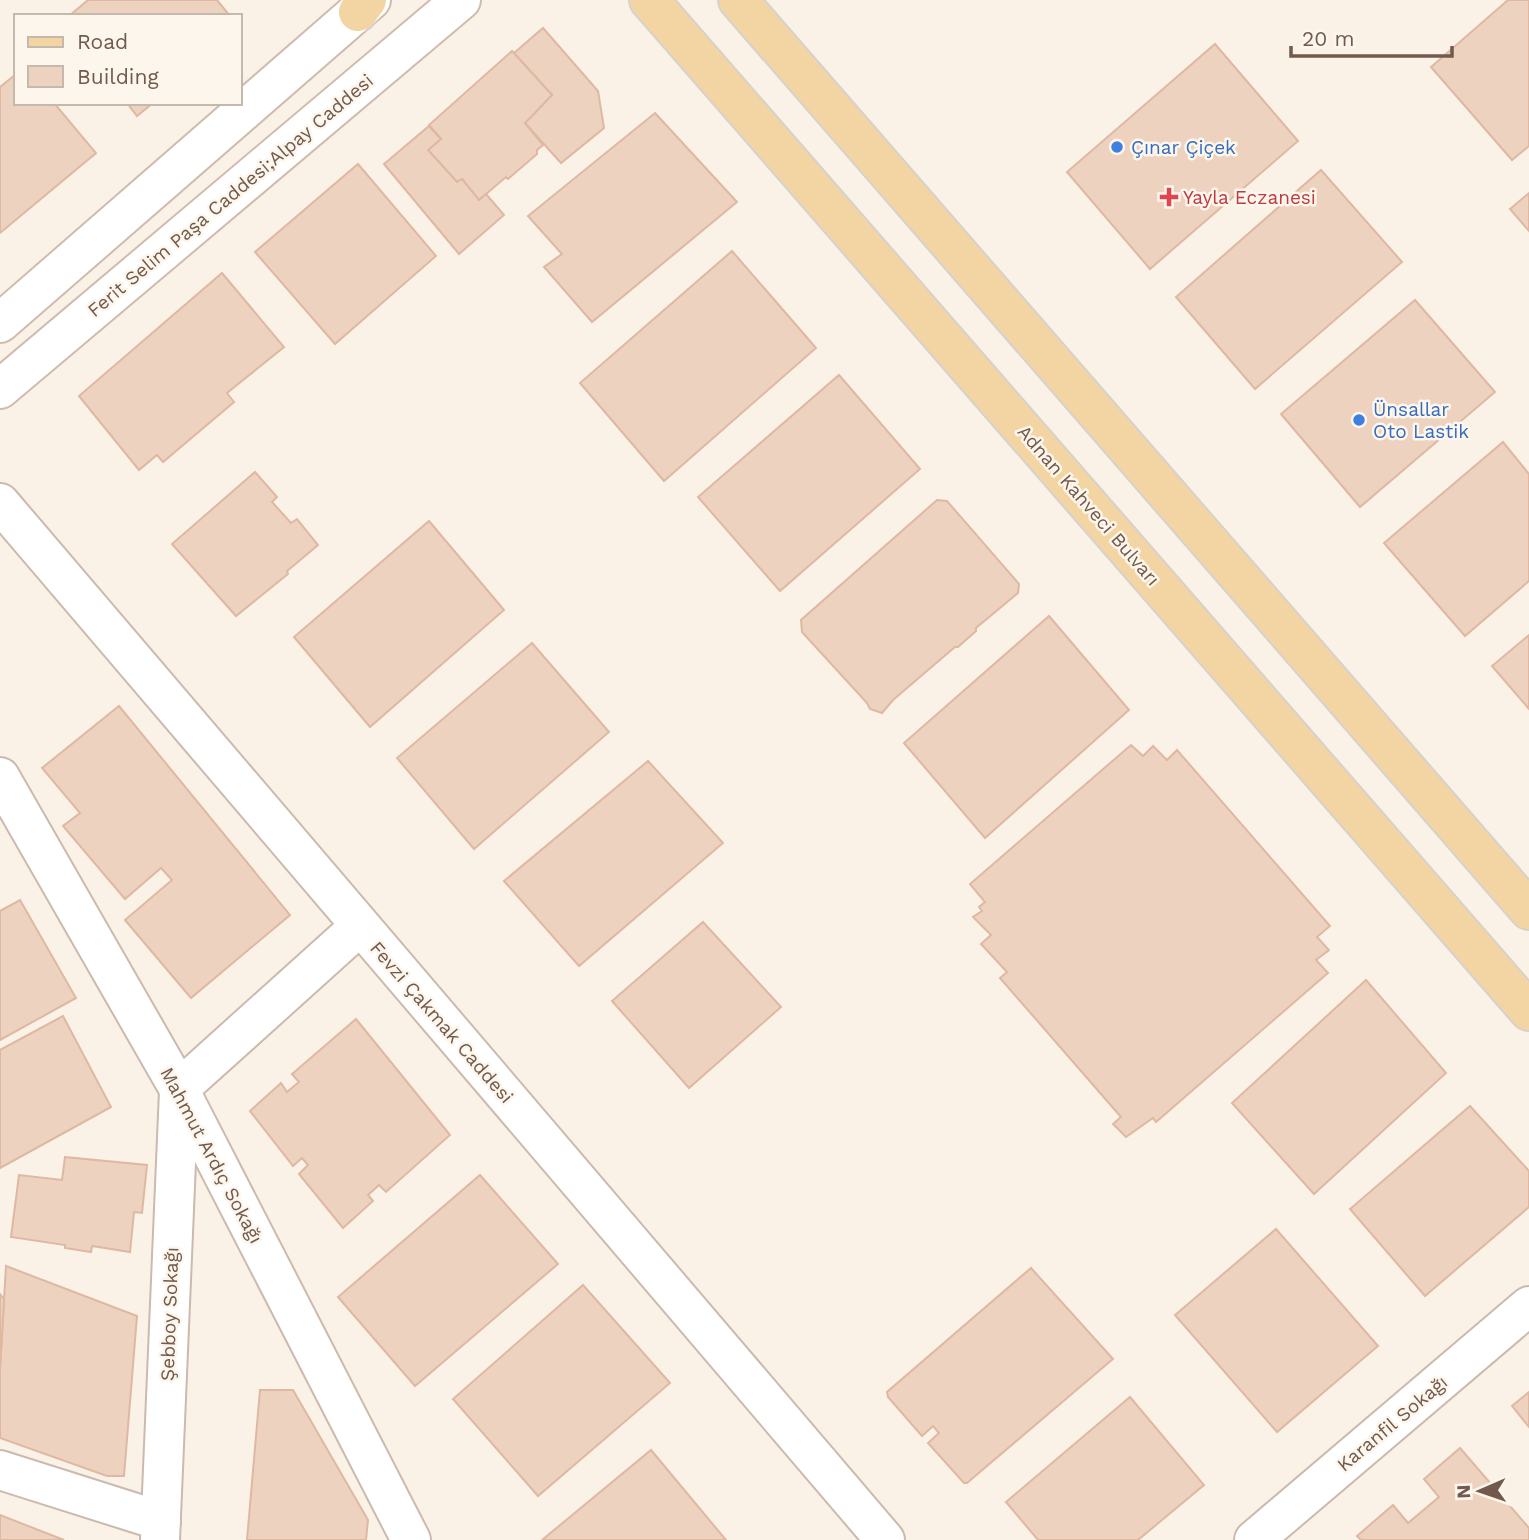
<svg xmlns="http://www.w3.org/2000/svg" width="1529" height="1540" font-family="'Work Sans',sans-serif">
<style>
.building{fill:#edd2c0;stroke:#dfb8a1;stroke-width:2}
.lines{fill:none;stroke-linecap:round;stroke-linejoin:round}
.street-casing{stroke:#cbbaad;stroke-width:42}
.secondary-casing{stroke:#cfbcae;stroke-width:42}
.primary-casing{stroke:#d7d1cd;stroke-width:42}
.street{stroke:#fff;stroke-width:38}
.secondary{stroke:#fff;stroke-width:38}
.primary{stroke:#f3d5a4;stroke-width:38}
.shop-dot{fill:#3f7fe0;stroke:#fdf6ec;stroke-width:2.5}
.health-dot{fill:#e0444e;stroke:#fdf6ec;stroke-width:2.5}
.labels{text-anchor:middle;stroke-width:5;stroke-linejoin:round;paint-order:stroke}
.shop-label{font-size:19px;fill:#366cbe;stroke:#fdf6ec;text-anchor:start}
.street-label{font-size:19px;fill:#715a4d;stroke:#fdf6ec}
.health-label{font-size:19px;fill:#be3a42;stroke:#fdf6ec;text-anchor:start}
</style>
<rect width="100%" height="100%" fill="#faf2e6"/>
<!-- building -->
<g class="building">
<path d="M88,0H217L230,16H69Z"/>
<path d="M1508,0H1529V146L1512,160L1431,67Z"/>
<path d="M543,28L598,91L604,128L561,163L525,123L552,95L514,53Z"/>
<path d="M1215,44L1298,141L1150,269L1067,172Z"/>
<path d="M512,51L552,95L525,123L543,145L537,150V154L508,179L506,177L479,200L462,179L457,182L428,150L441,139L429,125Z"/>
<path d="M16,74V103H54L96,153L0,233V87Z"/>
<path d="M127,103H153L137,116Z"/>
<path d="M655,113L737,202L592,322L544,267L562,254L528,216Z"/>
<path d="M429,126L441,139L428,150L457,182L462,179L479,200L486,194L504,215L459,254L384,164Z"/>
<path d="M358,164L436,256L335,344L255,252Z"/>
<path d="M1321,170L1402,262L1255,389L1176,297Z"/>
<path d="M1529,193V231L1510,209Z"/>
<path d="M732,251L816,348L664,481L580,383Z"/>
<path d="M222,273L284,347L227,393L234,402L163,462L157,455L139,470L79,396Z"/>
<path d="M1415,300L1495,392L1360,507L1281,414Z"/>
<path d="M839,375L920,469L780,591L698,497Z"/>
<path d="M1503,442L1529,474V581L1465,636L1384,543Z"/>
<path d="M255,472L277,497L272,502L291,523L297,519L318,545L287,571L288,574L236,616L172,544Z"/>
<path d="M937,500L947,501L1019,584L1018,593L976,628V631L958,647H955L893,700L882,713L870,709L867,703L802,632L801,620Z"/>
<path d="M429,521L504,610L370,727L294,637Z"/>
<path d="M1049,616L1129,710L985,838L904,743Z"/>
<path d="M1529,635V709L1492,666Z"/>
<path d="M532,643L609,732L474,849L397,758Z"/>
<path d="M119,706L290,915L191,998L125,920L172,880L161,868L125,899L63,826L80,813L42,768Z"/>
<path d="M1131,745L1143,756L1153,746L1167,760L1177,750L1330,926L1317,937L1329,950L1316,960L1328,973L1156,1122L1153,1118L1126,1137L1113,1124L1121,1117L1000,978L1007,972L981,944L991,935L973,917L982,911L979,907L985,902L970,884Z"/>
<path d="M648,761L723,843L579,966L504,881Z"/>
<path d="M20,900L76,998L0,1040V911Z"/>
<path d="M703,922L781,1007L689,1088L612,1001Z"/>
<path d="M1366,980L1446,1073L1314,1194L1232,1103Z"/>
<path d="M63,1016L111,1107L0,1168V1050Z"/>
<path d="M356,1019L450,1135L386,1192L379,1185L368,1195L373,1201L343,1228L299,1174L308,1165L302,1158L293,1166L250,1111L281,1083L287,1092L299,1082L292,1074Z"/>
<path d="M1470,1106L1529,1171V1207L1425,1296L1350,1209Z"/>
<path d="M65,1157L147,1165L142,1213L134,1212L130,1252L92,1246L91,1252L65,1248V1245L11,1237L19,1175L62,1180Z"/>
<path d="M480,1175L558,1264L415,1386L338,1297Z"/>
<path d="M1276,1229L1378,1346L1277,1432L1175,1315Z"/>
<path d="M6,1266L137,1316L124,1476H107L0,1438V1368Z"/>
<path d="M1031,1268L1113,1359L967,1483H964L928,1443L939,1433L933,1426L922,1436L888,1397L887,1392Z"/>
<path d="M583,1285L670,1383L538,1496L453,1399Z"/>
<path d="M0,1294L4,1299L0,1368Z"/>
<path d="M260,1390H293L368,1520L366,1540H247Z"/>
<path d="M1529,1392V1427L1512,1406Z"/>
<path d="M1130,1397L1204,1485L1138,1540H1038L1006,1502Z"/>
<path d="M1460,1448L1529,1528V1540H1361L1357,1536L1393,1505L1408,1523L1439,1497L1424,1479Z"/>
<path d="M651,1450L726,1540H542Z"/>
<path d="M0,1515L64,1540H0Z"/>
</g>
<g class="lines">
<!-- street casing -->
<g class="street-casing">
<g id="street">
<path d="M0,503L885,1540"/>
<path d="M0,777L179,1089L411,1540"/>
<path d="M179,1089L360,926"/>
<path d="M0,1470L161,1521"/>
<path d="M160,1540L179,1091"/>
<path d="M1254,1540L1529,1306"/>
</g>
</g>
<!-- secondary casing -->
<g class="secondary-casing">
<g id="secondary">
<path d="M0,323L371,0"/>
<path d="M0,389L461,0"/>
</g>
</g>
<!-- primary casing -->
<g class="primary-casing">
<g id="primary">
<path d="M649,0L1529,1011"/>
<path d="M738,0L1529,910"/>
<path d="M358,12L367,0"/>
</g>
</g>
<!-- street -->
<use href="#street" class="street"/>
<!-- secondary -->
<use href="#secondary" class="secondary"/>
<!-- primary -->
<use href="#primary" class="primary"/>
</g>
<!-- markers -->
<g class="shop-dot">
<circle cx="1117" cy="147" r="7"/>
<circle cx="1359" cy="420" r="7"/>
</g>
<path class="health-dot" d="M1165.5 186.5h7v7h7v7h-7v7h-7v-7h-7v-7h7z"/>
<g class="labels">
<!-- shop labels -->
<g class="shop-label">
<text x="1131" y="154">Çınar Çiçek</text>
<text x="1373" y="416">Ünsallar<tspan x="1373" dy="22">Oto Lastik</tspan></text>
</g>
<!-- street labels -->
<g class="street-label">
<text transform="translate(230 195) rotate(-40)" y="7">Ferit Selim Paşa Caddesi;Alpay Caddesi</text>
<text transform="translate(1089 505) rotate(49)" y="7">Adnan Kahveci Bulvarı</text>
<text transform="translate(442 1022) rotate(49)" y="7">Fevzi Çakmak Caddesi</text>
<text transform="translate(212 1155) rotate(62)" y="7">Mahmut Ardıç Sokağı</text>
<text transform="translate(169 1314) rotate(-88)" y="7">Şebboy Sokağı</text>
<text transform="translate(1392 1423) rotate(-40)" y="7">Karanfil Sokağı</text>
</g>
<!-- health labels -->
<g class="health-label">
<text x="1183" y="204">Yayla Eczanesi</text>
</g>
</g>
<!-- legend -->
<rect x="14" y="14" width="228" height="91" fill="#fdf6ec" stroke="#c5b8ac" stroke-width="2"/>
<rect x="28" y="37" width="35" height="10" fill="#f3d5a4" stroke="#c5b8ac" stroke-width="2"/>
<text x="77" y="49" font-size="21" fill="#715a4d">Road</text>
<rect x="28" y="66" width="35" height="21" fill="#edd2c0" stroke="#c5b8ac" stroke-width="2"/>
<text x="77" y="84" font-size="21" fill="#715a4d">Building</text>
<!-- north arrow -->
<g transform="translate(1480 1491) rotate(268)" stroke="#fdf6ec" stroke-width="5" paint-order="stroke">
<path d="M0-5L12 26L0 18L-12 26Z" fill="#715a4d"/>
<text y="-10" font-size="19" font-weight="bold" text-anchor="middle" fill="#715a4d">N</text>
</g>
<!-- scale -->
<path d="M1291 46v10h161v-10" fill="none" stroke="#715a4d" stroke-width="3.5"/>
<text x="1302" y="46" font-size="21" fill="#715a4d" stroke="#fdf6ec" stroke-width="5" paint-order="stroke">20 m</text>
</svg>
